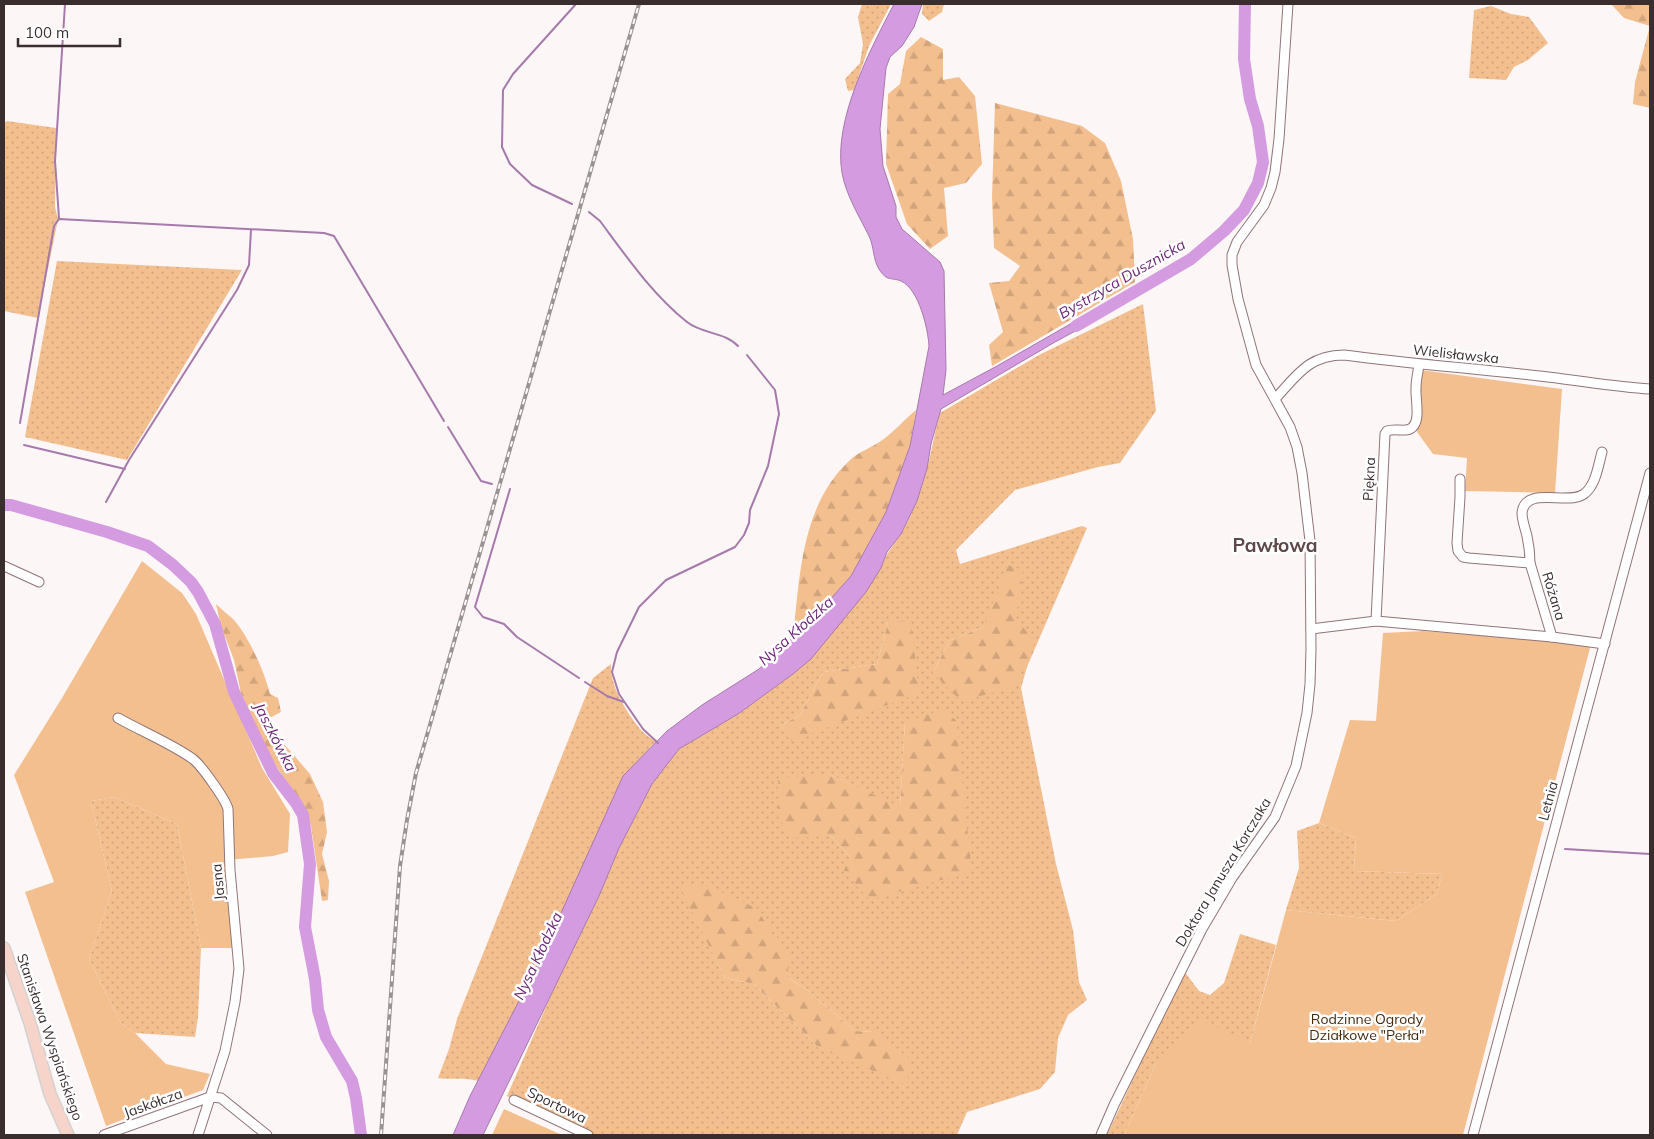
<svg xmlns="http://www.w3.org/2000/svg" width="1654" height="1139" font-family="Mulish,sans-serif">
<style>
.grass{fill:url(#grass-dots);fill-rule:evenodd}
.forest{fill:url(#forest-firs)}
.green{fill:#f4bf8f}
.water{fill:#d59be0;stroke:#a67aab}
.lines{fill:none;stroke-linecap:round;stroke-linejoin:round}
.stream{stroke:#a67aab;stroke-width:2}
.river{stroke:#d59be0;stroke-width:12}
.minor-casing{stroke:#917578;stroke-width:11}
.major-casing{stroke:#d3d1d1;stroke-width:14}
.minor{stroke:#fff;stroke-width:9}
.major{stroke:#f6d4c9;stroke-width:11}
.rail-casing{stroke:#9b9293;stroke-width:4}
.rail{stroke:#fff;stroke-width:2;stroke-dasharray:5.5;stroke-linecap:butt}
.labels{text-anchor:middle;stroke-width:5;stroke-linejoin:round;paint-order:stroke}
.street-label{font-size:14px;fill:#392d2e;stroke:#fff}
.park-label{font-size:14px;fill:#452a0d;stroke:#fff}
.water-label{font-size:15px;font-style:italic;fill:#6b2677;stroke:#fff}
.district-label{font-size:19px;font-weight:bold;fill:#604749;stroke:#fff}
</style>
<defs>
<pattern id="grass-dots" width="8" height="8" patternUnits="userSpaceOnUse" patternTransform="scale(1.25)"><rect width="8" height="8" fill="#f4bf8f"/><path d="M2 2h.1M6 6h.1" fill="none" stroke="#d2a47c" stroke-width="1.8" stroke-linecap="round"/></pattern>
<pattern id="forest-firs" width="22" height="20" patternUnits="userSpaceOnUse" patternTransform="scale(1.25)"><rect width="22" height="20" fill="#f4bf8f"/><path d="M5 1l3.5 6h-7zM16 11l3.5 6h-7z" fill="#d2a47c"/></pattern>
</defs>
<rect width="100%" height="100%" fill="#fcf6f6"/>
<!-- grass -->
<g class="grass">
<path d="M862,4H891L869,46L854,90L848,91L845,79L860,63L863,44L858,17Z"/>
<path d="M923,4H944L942,12L929,21L922,14Z"/>
<path d="M1491,6L1511,14L1529,17L1548,43L1528,60L1514,67L1506,80L1469,78L1474,10Z"/>
<path d="M7,121L56,128L55,207L58,219L38,318L4,311V123Z"/>
<path d="M57,261L242,270L127,460L25,437Z"/>
<path d="M1143,304L1156,411L1120,463L1098,467L1015,490L956,550L960,564L1082,526L1087,528L1027,667L1021,688L1056,864L1073,930L1079,982L1087,1000L1068,1015L1058,1038L1055,1072L1040,1089L967,1112L957,1135H593L507,1096L552,993L599,896L619,848L652,784L679,749L738,714L793,674L881,568C887,552 891,549 900,535C907,525 911,514 916,503C928,475 932,443 940,413L1039,355ZM888,622L919,693L780,726L800,715L823,672L877,664ZM983,627L933,673L949,641ZM905,722L966,873L850,857L831,836V775L900,808ZM680,886L787,977L806,989L855,1031L875,1032L819,1048L754,984L725,978Z"/>
<path d="M611,664C610,687 626,711 640,729C644,734 651,738 656,742L650,747L581,872L537,966L478,1081C464,1077 452,1080 438,1078L449,1049L457,1019L593,678Z"/>
<path d="M114,797L177,824L201,948L198,1017L195,1037L135,1033L121,1023L89,959L112,891L91,801Z"/>
<path d="M1319,823L1356,838L1354,871L1442,874L1437,894L1396,921L1286,910L1299,868L1297,831Z"/>
<path d="M1240,934L1276,945L1250,1043L1156,1063L1124,1135H1107L1184,971L1199,991L1210,995L1224,983Z"/>
</g>
<!-- forest -->
<g class="forest">
<path d="M1611,4H1650V108L1633,104L1635,82L1650,26L1624,18Z"/>
<path d="M921,37L943,49V80L959,77L975,96L982,164L966,183L944,188L948,236L930,249L907,224L886,164L888,94L900,84L906,51Z"/>
<path d="M995,103L1082,126L1105,143L1121,181L1133,239L1135,282L992,366L989,345L1003,332L989,283L1009,281L1020,266L994,248L992,197Z"/>
<path d="M916,410L910,446L886,512L874,534L851,576L818,613L793,637C800,576 801,506 849,461C858,452 871,448 881,441C894,432 904,420 916,410Z"/>
<path d="M1008,565L1023,570L1016,617L1035,644L1014,687L961,701L933,673L949,641L983,627Z"/>
<path d="M216,604C222,610 229,615 234,620C250,639 264,671 270,694L278,698L281,712L264,721L271,737L285,745L310,774L323,802L327,832L322,854L329,881L328,900L322,901L311,826L305,808L278,769L262,741L241,693L234,660L221,626Z"/>
<path d="M911,620L919,693L791,741L780,726L800,715L823,672L877,664L888,622Z"/>
<path d="M941,710L956,720L971,864L966,873L870,900L864,894L844,870L850,857L831,836L793,838L778,817V778L831,775L900,807L905,722Z"/>
<path d="M679,886L710,887L754,907L790,954L787,977L806,989L855,1031L875,1032L910,1059L907,1085L819,1048L754,984L725,978Z"/>
</g>
<!-- green -->
<g class="green">
<path d="M1421,370L1562,389L1555,493L1465,491L1467,458L1433,454L1417,432L1421,408Z"/>
<path d="M142,561L182,593L196,614L262,768L290,814L288,852L273,856L227,860L234,948H201L177,824L114,797L91,801L112,891L89,959L121,1023L135,1033L166,1064L210,1074L203,1090L106,1126L25,892L54,882L14,775L62,698Z"/>
<path d="M1423,631L1591,644L1463,1135H1124L1156,1063L1199,1018L1250,1043L1286,910L1396,921L1437,894L1442,874L1354,871L1356,838L1319,823L1350,720L1376,721L1383,633Z"/>
<path d="M504,1109L562,1135H492Z"/>
</g>
<!-- water -->
<path class="water" d="M894,4H922L914,27L902,46L890,57L886,68L880,129L883,166L896,206V217L902,229L940,262L944,271L946,370L943,395L997,366L1093,311L1090,323L1055,342L941,409L931,444L927,469L917,501L901,534L887,552L881,568L866,592L811,659L793,674L738,714L679,749L652,784L619,848L599,896L483,1135H453L470,1096L537,966L623,776L667,731L702,705L759,669L818,613L851,576L886,512L910,446L929,346C928,329 919,289 901,281C891,277 887,282 879,269C873,260 874,246 869,236C859,216 846,195 842,173C833,120 870,50 894,4Z"/>
<g class="lines">
<!-- stream -->
<g class="stream">
<path d="M572,204L532,185L510,164L502,147L503,90L513,74L576,4"/>
<path d="M589,212L600,221C626,256 652,294 687,322C702,334 725,332 738,346"/>
<path d="M59,218L55,161L65,4"/>
<path d="M20,423L54,226L59,219L324,233L334,236L444,421"/>
<path d="M448,427L481,481L492,484"/>
<path d="M24,445L125,469"/>
<path d="M510,489L475,607L483,617L504,624L517,637L579,678"/>
<path d="M106,502L129,460L237,290L249,265L251,230"/>
<path d="M585,682L607,696L624,702"/>
<path d="M658,743L643,729L619,694L612,672L617,652L639,607L666,580L735,547L744,535L749,523L750,510L768,466L779,414L775,390L747,355"/>
<path d="M1565,849L1650,854"/>
</g>
<!-- river -->
<g class="river">
<path d="M1076,326L1191,259L1224,231L1244,210L1258,183L1263,162L1258,126L1250,99L1244,59L1245,4"/>
<path d="M4,505H11L107,532L148,546L173,565L191,582L198,592L215,624L234,692L252,730L273,773L296,803L303,815L310,864L305,927L315,979L318,1010L326,1037L352,1081L356,1098L361,1135"/>
</g>
<!-- minor casing -->
<g class="minor-casing">
<g id="minor">
<path d="M1275,399C1297,375 1309,355 1344,355C1412,364 1480,369 1548,377C1583,381 1616,387 1650,389"/>
<path d="M1460,479V497L1457,543L1458,551L1463,557L1469,558L1530,563L1552,637"/>
<path d="M1530,563C1530,554 1529,545 1527,536C1525,528 1522,520 1522,513C1525,485 1568,506 1584,494C1596,485 1598,466 1602,452"/>
<path d="M4,566L39,582"/>
<path d="M1376,621L1385,434L1387,431C1394,428 1404,432 1410,429C1422,423 1415,399 1416,388C1416,380 1418,372 1419,365"/>
<path d="M1311,629L1376,621L1552,637L1605,644"/>
<path d="M118,718C141,731 172,744 193,759C201,765 226,800 228,809L230,870L239,969L235,1002L225,1051L198,1135"/>
<path d="M514,1100L588,1135"/>
<path d="M104,1135L210,1097L221,1098L267,1135"/>
<path d="M1101,1135L1114,1105L1202,929L1232,878L1275,817L1296,766L1307,713L1310,684L1311,649L1310,541L1302,473L1297,447L1290,427L1256,365L1238,299L1232,265V255L1237,242L1264,205L1271,188L1275,172L1279,139L1288,4"/>
<path d="M1473,1135L1650,473"/>
</g>
</g>
<!-- major casing -->
<g class="major-casing">
<path id="major" d="M4,948L30,1023L50,1094L68,1135"/>
</g>
<!-- minor -->
<use href="#minor" class="minor"/>
<!-- major -->
<use href="#major" class="major"/>
<!-- rail casing -->
<g class="rail-casing">
<path id="rail" d="M381,1135L400,866L407,820L416,773L639,4"/>
</g>
<!-- rail -->
<use href="#rail" class="rail"/>
</g>
<g class="labels">
<!-- street labels -->
<g class="street-label">
<text transform="translate(1456 354) rotate(6)" y="5">Wielisławska</text>
<text transform="translate(1369 479) rotate(-87)" y="5">Piękna</text>
<text transform="translate(1554 596) rotate(73)" y="5">Różana</text>
<text transform="translate(1548 801) rotate(-75)" y="5">Letnia</text>
<text transform="translate(1223 872) rotate(-59)" y="5">Doktora Janusza Korczaka</text>
<text transform="translate(218 882) rotate(-95)" y="5">Jasna</text>
<text transform="translate(50 1037) rotate(71)" y="5">Stanisława Wyspiańskiego</text>
<text transform="translate(153 1103) rotate(-20)" y="5">Jaskółcza</text>
<text transform="translate(557 1105) rotate(26)" y="5">Sportowa</text>
</g>
<!-- park labels -->
<g class="park-label">
<text x="1367" y="1024">Rodzinne Ogrody<tspan x="1367" dy="16">Działkowe "Perła"</tspan></text>
</g>
<!-- water labels -->
<g class="water-label">
<text transform="translate(1122 279) rotate(-30)" y="5">Bystrzyca Dusznicka</text>
<text transform="translate(796 631) rotate(-42)" y="5">Nysa Kłodzka</text>
<text transform="translate(275 737) rotate(63)" y="5">Jaszkówka</text>
<text transform="translate(538 956) rotate(-65)" y="5">Nysa Kłodzka</text>
</g>
<!-- district labels -->
<g class="district-label">
<text x="1275" y="552">Pawłowa</text>
</g>
</g>
<!-- border -->
<rect width="1654" height="1139" fill="none" stroke="#392d2e" stroke-width="10"/>
<!-- scale -->
<path d="M18 38v8h102v-8" fill="none" stroke="#392d2e" stroke-width="2.5"/>
<text x="25" y="38" font-size="15" fill="#392d2e" stroke="#ffffff" stroke-width="4" paint-order="stroke">100 m</text>
</svg>
